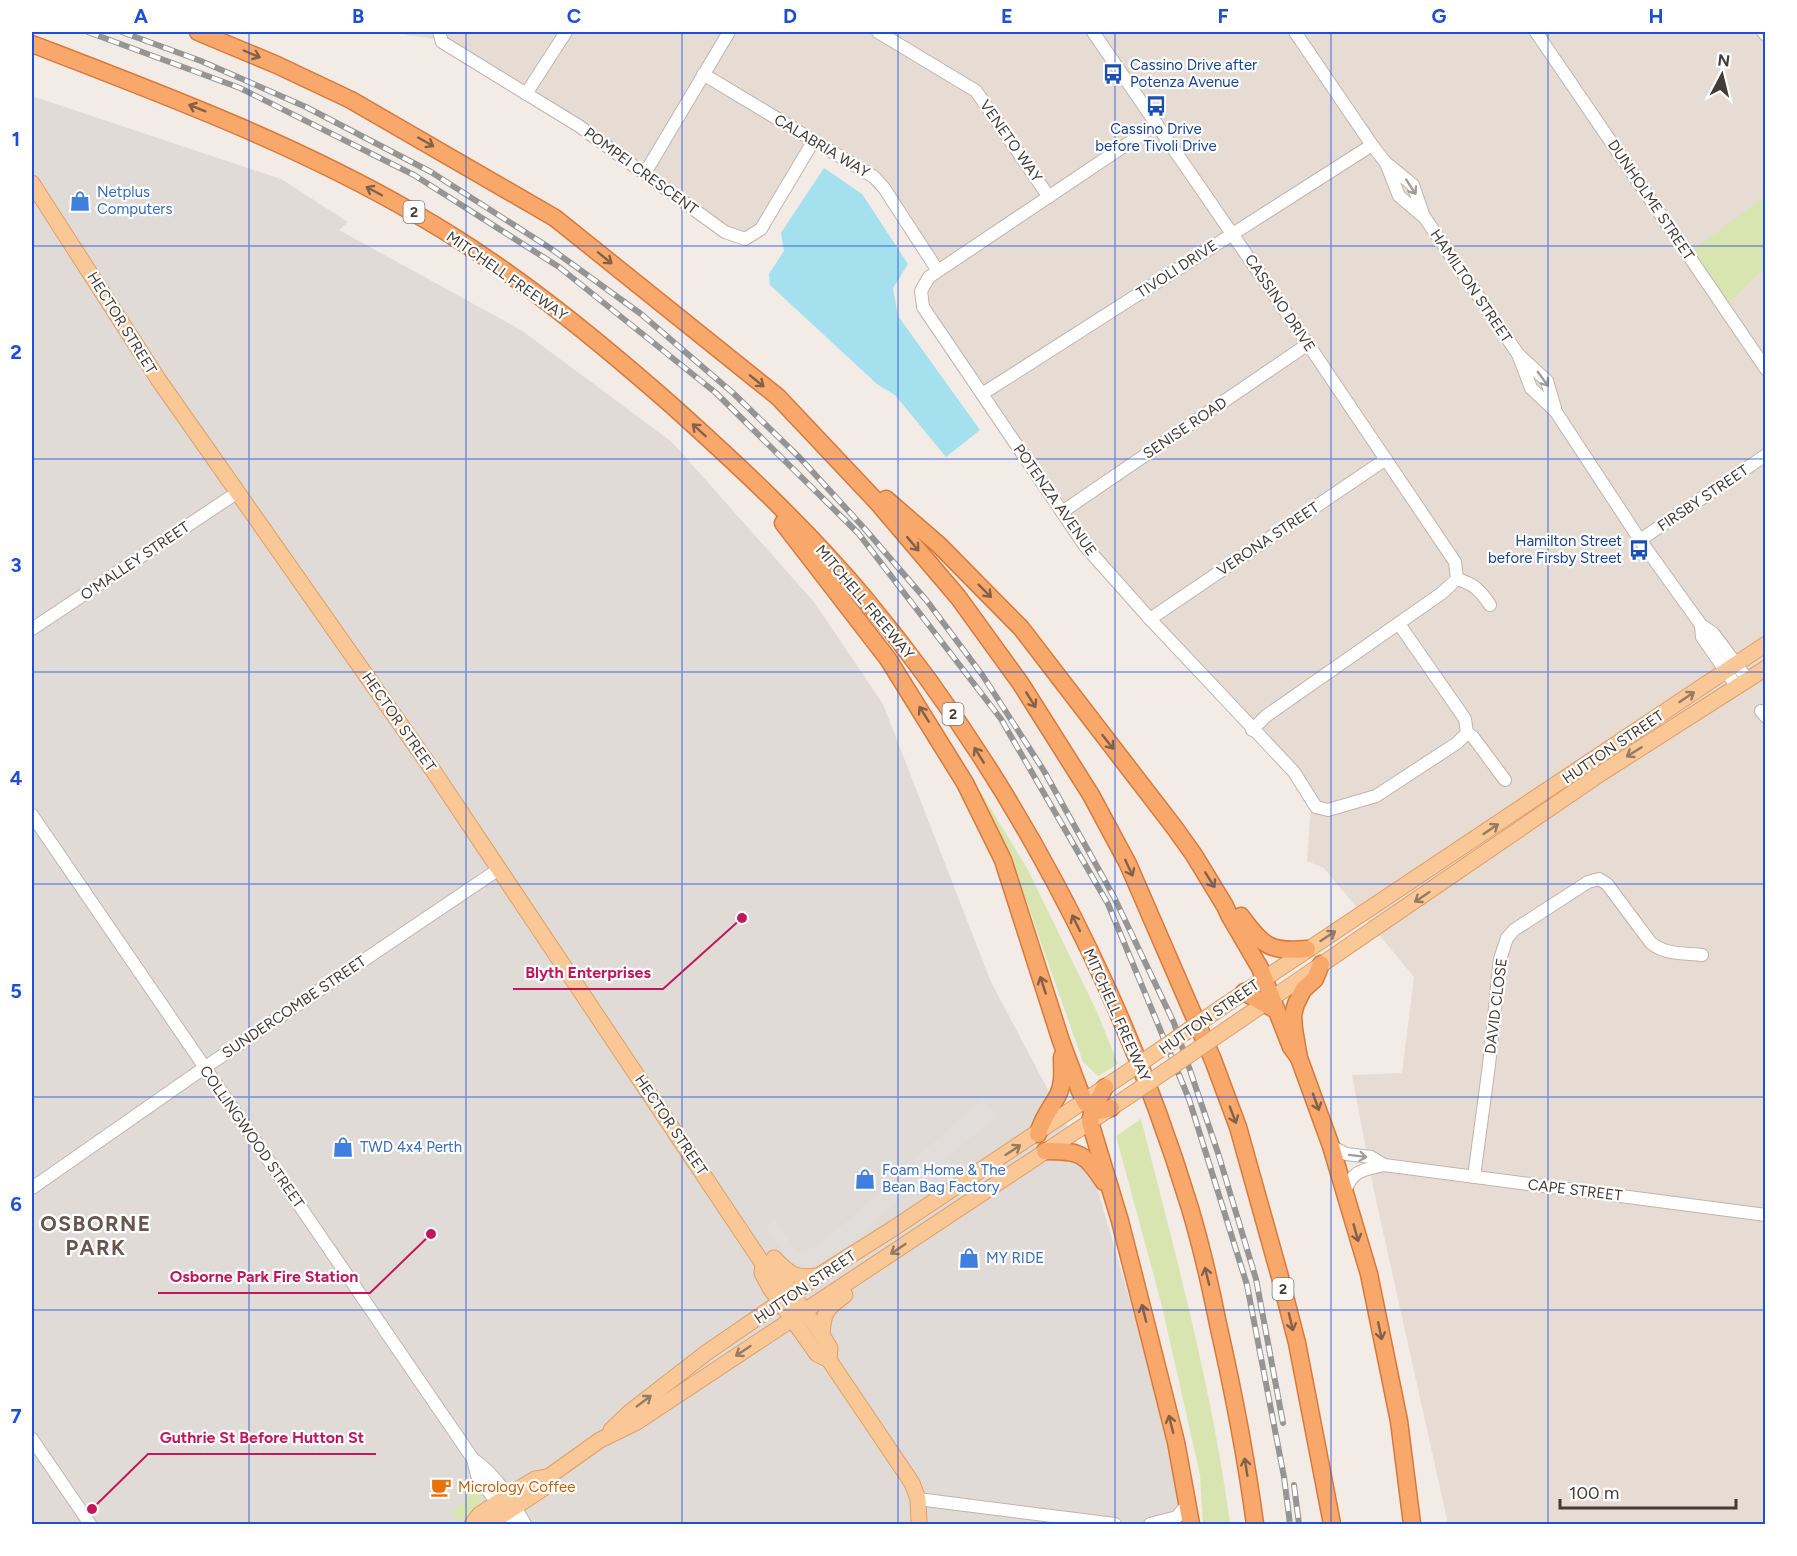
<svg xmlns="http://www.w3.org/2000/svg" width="1797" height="1556" font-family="Figtree,sans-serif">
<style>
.residential{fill:#e6dcd4}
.industrial{fill:#e1dbd7}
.green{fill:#d9e5b0}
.parking{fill:#e0dddb}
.water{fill:#a4e0ed}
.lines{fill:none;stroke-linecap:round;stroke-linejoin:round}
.minor-casing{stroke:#c0b4ac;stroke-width:14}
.major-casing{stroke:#df9f67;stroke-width:17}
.highway-casing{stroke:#d7793b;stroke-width:19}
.minor{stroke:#fff;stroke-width:12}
.major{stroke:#fac796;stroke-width:15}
.highway{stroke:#f8a86b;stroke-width:16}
.rail-casing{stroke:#959595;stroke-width:6}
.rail{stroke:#fff;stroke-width:4;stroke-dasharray:11;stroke-linecap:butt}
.major-bridge-casing{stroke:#df9f67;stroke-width:17;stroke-linecap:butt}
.major-bridge{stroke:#fac796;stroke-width:15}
.oneway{stroke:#836148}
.oneway2{stroke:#a29d9a}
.oneway3{stroke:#967a61}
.grid{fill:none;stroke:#1d4ed8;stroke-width:1.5;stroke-opacity:0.55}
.labels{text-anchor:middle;stroke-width:4.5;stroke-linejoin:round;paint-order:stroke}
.shield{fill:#fff;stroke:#7c7672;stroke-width:1.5}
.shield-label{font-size:14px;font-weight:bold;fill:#443b35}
.transit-label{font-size:15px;fill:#164399;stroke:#fff;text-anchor:start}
.street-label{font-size:15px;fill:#443b35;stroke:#fff}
.shop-label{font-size:15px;fill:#366cbe;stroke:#fff;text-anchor:start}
.food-label{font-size:15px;fill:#c56008;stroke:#fff;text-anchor:start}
.district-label{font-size:21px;font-weight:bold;letter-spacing:1.5px;fill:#67564d;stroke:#fff}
.leader{fill:none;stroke:#c2185b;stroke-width:2}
.callout-dot{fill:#c2185b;stroke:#fff;stroke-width:2}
.callout-label{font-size:16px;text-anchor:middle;font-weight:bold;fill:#c2185b;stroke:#fff;stroke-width:4.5;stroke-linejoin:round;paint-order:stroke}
.neatline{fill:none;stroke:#1d4ed8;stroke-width:2}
.grid-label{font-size:20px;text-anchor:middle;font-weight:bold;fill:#1d4ed8}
</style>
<rect width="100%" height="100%" fill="#f2ebe6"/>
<!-- residential -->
<path class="residential" d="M399,32H1765V1524H1448L1374,1191L1352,1075L1402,1073L1414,977L1324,868L1307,861L1312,793L1239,708L1089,543L928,305L927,291L934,280L946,272L889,186L864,164L811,133L758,225L744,232L728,228L649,167L582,123L449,41L407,35Z"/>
<!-- industrial -->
<path class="industrial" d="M32,96L281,179L348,222L339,230L521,330L672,442L814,602L883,704L991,982L1094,1177L1166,1425L1184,1524H32Z"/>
<!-- green -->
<g class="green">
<path d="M1765,197V267L1728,304L1692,250Z"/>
<path d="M980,791L1028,870L1097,1012L1118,1064L1098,1076L1083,1062L1017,874L976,794Z"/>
<path d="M1141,1119C1175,1253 1212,1387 1230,1524H1203L1200,1475L1162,1306L1116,1136Z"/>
<path d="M473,1482C475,1485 480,1490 481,1494C486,1505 465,1516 458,1522L451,1511L466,1501L469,1485Z"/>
</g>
<!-- parking -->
<path class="parking" d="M982,1098L997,1115L849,1244L812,1267L789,1262L766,1227L775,1219L797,1252L805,1253L838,1229Z"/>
<!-- water -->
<path class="water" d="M824,168L862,194L908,264L893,288L898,316L980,430L946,457L895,395L877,384L770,285L769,274L784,251L781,233Z"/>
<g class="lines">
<!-- minor casing -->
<g class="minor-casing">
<g id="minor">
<path d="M439,32L442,42L579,126L725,232L745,239L761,229L814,140"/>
<path d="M878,32L976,91L1049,197"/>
<path d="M1093,32L1308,344L1455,562L1457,579L1442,593L1266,716L1252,730"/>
<path d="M1295,32L1372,145L1386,163L1413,185L1424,217"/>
<path d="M1536,32L1766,369"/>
<path d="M1763,32L1766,35"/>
<path d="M703,74L874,177L884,188L938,271"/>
<path d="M526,94L566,32"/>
<path d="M1157,124L929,277L921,291L923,307L1085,546L1150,619L1294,772L1316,807L1328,810L1376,796L1457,743L1467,733L1465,719L1399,624"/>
<path d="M1386,163L1399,196L1425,218L1518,354L1547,381L1555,408"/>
<path d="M645,173L729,32"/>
<path d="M1518,354L1531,388L1556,412L1640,540L1701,625L1713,633L1748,680"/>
<path d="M982,394L1372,145"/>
<path d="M1062,512L1308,344"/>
<path d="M1640,540L1766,455"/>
<path d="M1457,579C1474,584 1480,590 1490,605"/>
<path d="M1150,619L1386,459"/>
<path d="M1701,625L1702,637L1737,687"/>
<path d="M32,629L238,492"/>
<path d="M1761,711L1766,717"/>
<path d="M1467,733L1473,737L1505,780"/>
<path d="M32,815L473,1459L477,1475L512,1524"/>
<path d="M1331,1146L1346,1154L1371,1157L1384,1165"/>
<path d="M1474,1177L1489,1065L1500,959L1507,938L1514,930L1588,882L1599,879L1607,884L1651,943C1666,955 1684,953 1702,955"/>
<path d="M32,1188L204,1068L499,869"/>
<path d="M1345,1192C1352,1170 1363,1170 1384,1165L1766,1215"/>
<path d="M32,1439L90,1524"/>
<path d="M473,1459C496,1474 512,1501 525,1524"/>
<path d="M918,1499L1115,1524"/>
<path d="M1150,1524L1177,1517L1188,1503"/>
</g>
</g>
<!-- major casing -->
<g class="major-casing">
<g id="major">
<path d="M32,183L158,379L434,772L763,1264L773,1268L822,1335L830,1348L829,1360"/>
<path d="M1225,1005L1766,644"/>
<path d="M1233,1025L1600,774L1766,668"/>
<path d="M774,1258C790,1274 794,1279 817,1276"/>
<path d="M763,1264L762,1273L770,1288L817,1354L829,1360L912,1483L918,1499L919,1524"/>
<path d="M822,1335C823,1312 827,1308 845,1295"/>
<path d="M611,1430L630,1412L706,1353L818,1276L894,1228L1135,1067"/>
<path d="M472,1524L479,1515L507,1496L535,1479L548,1477L600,1440L637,1422L1129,1096"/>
<path d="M489,1524L544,1488L548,1477"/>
</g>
</g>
<!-- highway casing -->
<g class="highway-casing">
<g id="highway">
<path d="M198,32L277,65L351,100L555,218L778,397L878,503L958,597L1021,684L1091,795L1128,864L1213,1060L1238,1127L1280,1277L1297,1343L1332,1524"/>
<path d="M32,44C162,94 293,143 414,213C506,265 589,333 668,402C736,463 804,526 863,596C1010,772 1122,986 1189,1205C1201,1244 1210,1284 1218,1324C1233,1390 1246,1457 1255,1524"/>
<path d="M886,499L939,545L1021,628L1174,827L1194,855L1225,906L1229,915L1260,968L1291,1047L1299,1058"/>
<path d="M783,523L888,659L965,783L1003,860L1061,1041L1079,1089L1085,1102L1093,1109L1100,1111L1111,1108"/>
<path d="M1241,916C1262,945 1270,953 1307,949"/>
<path d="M1321,964L1315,979L1303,990L1296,1004L1293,1015L1294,1029L1299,1058L1331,1146L1369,1274L1399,1421L1412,1524"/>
<path d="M1244,992L1276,1010"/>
<path d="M1105,1087L1093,1109L1090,1122L1120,1221L1147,1327L1176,1442L1191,1524"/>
<path d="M1038,1134C1043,1116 1050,1110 1058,1095C1064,1083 1062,1070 1062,1057"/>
<path d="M1045,1151C1081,1151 1084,1153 1104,1182"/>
</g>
</g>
<!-- minor -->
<use href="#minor" class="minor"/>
<!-- major -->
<use href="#major" class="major"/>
<!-- highway -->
<use href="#highway" class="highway"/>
<!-- rail casing -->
<g class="rail-casing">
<g id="rail">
<path d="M88,32L240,88L414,175L559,267L716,393L858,533L1001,719L1108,904L1189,1099L1247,1285L1284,1477L1290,1524"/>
<path d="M122,32L201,61L306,107L431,172L550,248L641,314L733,393L800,458L864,528L927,601L983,676L1044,771L1114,897L1174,1023L1218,1153L1256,1279L1283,1423"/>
<path d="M1294,1485L1299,1524"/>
</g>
</g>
<!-- rail -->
<use href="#rail" class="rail"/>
<!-- major-bridge casing -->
<g class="major-bridge-casing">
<g id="major-bridge">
<path d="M1135,1067L1225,1005"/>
<path d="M1129,1096L1233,1025"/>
</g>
</g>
<!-- major-bridge -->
<use href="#major-bridge" class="major-bridge"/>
</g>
<!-- one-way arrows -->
<defs><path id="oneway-shaft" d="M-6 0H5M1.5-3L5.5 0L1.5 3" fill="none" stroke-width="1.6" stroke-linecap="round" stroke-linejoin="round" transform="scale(1.5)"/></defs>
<g class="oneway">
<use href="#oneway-shaft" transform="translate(252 54) rotate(23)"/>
<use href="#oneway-shaft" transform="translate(197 108) rotate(-158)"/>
<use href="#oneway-shaft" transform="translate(426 142) rotate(30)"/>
<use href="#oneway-shaft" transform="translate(374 191) rotate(-152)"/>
<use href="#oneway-shaft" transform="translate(605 258) rotate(39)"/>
<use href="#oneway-shaft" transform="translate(757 381) rotate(39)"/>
<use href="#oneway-shaft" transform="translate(699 430) rotate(-137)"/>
<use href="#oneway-shaft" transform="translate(913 544) rotate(50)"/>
<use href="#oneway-shaft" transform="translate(985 591) rotate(45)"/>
<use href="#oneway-shaft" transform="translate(1031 700) rotate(58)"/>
<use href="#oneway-shaft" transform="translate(924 714) rotate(-122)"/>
<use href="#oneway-shaft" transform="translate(1108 742) rotate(52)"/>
<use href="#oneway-shaft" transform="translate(979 755) rotate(-122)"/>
<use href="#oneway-shaft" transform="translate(1129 868) rotate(65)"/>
<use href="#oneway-shaft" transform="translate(1210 880) rotate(58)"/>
<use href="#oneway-shaft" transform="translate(1076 923) rotate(-116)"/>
<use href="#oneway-shaft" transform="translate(1043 985) rotate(-108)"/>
<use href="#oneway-shaft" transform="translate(1316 1102) rotate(70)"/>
<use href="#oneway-shaft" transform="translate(1233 1115) rotate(69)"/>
<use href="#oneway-shaft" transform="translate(1356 1233) rotate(74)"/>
<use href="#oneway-shaft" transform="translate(1207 1276) rotate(-104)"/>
<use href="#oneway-shaft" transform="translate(1144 1313) rotate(-104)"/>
<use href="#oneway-shaft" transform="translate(1291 1322) rotate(76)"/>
<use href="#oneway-shaft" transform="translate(1380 1331) rotate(78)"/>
<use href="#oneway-shaft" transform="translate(1171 1424) rotate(-104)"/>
<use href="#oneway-shaft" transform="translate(1246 1467) rotate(-99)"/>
</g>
<g class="oneway2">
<use href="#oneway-shaft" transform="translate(1411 187) rotate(57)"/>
<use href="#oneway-shaft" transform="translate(1543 379) rotate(54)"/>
<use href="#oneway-shaft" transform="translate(1358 1156) rotate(7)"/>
</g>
<g class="oneway3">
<use href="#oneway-shaft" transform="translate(1687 697) rotate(-34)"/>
<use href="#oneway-shaft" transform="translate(1634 752) rotate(148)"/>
<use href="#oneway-shaft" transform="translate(1491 829) rotate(-34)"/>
<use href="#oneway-shaft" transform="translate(1422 897) rotate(146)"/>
<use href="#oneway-shaft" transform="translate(1328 936) rotate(-33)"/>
<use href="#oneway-shaft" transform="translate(1013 1150) rotate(-33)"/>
<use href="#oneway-shaft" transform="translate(898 1249) rotate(146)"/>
<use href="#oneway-shaft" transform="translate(743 1351) rotate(146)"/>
<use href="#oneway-shaft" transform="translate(644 1401) rotate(-37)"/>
</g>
<!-- grid -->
<path class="grid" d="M249,32V1524M466,32V1524M682,32V1524M898,32V1524M1115,32V1524M1331,32V1524M1548,32V1524M32,246H1766M32,459H1766M32,672H1766M32,884H1766M32,1097H1766M32,1310H1766"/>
<!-- icons -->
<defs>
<g id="bus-bare" transform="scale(1.62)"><path d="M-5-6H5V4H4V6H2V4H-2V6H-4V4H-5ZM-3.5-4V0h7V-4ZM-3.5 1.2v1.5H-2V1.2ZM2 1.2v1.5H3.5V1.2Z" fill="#1a4fb4" stroke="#fff" stroke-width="2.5" paint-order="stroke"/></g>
<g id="shop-bare" transform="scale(1.62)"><path d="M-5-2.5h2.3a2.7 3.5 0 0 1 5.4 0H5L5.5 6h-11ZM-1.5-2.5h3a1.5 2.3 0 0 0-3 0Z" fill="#3f7fe0" stroke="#fff" stroke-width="2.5" paint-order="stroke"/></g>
<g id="cafe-bare" transform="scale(1.62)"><path d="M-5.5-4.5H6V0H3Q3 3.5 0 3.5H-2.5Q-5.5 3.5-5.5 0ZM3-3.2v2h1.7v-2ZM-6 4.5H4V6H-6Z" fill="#e8710a" stroke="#fff" stroke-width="2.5" paint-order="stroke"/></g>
</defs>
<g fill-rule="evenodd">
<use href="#bus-bare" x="1113" y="74"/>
<use href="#bus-bare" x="1156" y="106"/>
<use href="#shop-bare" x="80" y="201"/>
<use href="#bus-bare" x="1639" y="550"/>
<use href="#shop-bare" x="343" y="1147"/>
<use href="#shop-bare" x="865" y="1179"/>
<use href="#shop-bare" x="969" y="1258"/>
<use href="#cafe-bare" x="441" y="1487"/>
</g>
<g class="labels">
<!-- shield labels -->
<g class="shield">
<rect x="403.5" y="201" width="21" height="22" rx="4.5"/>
<rect x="942.5" y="703" width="21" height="22" rx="4.5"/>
<rect x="1272.5" y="1278" width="21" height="22" rx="4.5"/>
</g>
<g class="shield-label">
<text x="414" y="217">2</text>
<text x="953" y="719">2</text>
<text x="1283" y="1294">2</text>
</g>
<!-- transit labels -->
<g class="transit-label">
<text x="1130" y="70">Cassino Drive after<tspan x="1130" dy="17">Potenza Avenue</tspan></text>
<text x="1156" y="134" text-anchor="middle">Cassino Drive<tspan x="1156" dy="17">before Tivoli Drive</tspan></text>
<text x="1622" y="546" text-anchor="end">Hamilton Street<tspan x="1622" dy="17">before Firsby Street</tspan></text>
</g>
<!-- street labels -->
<g class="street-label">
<text transform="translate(1011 141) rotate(55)" y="5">VENETO WAY</text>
<text transform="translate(822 146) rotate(31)" y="5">CALABRIA WAY</text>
<text transform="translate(641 171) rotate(36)" y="5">POMPEI CRESCENT</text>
<text transform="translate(1651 200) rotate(56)" y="5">DUNHOLME STREET</text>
<text transform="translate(1177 269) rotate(-33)" y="5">TIVOLI DRIVE</text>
<text transform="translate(507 276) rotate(35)" y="5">MITCHELL FREEWAY</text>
<text transform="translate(1471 286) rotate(56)" y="5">HAMILTON STREET</text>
<text transform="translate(1280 303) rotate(56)" y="5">CASSINO DRIVE</text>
<text transform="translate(122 323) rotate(58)" y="5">HECTOR STREET</text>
<text transform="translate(1185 428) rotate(-34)" y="5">SENISE ROAD</text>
<text transform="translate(1703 498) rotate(-34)" y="5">FIRSBY STREET</text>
<text transform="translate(1055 500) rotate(55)" y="5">POTENZA AVENUE</text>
<text transform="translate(1268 539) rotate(-34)" y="5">VERONA STREET</text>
<text transform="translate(135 561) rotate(-34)" y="5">O'MALLEY STREET</text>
<text transform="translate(865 602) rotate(50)" y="5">MITCHELL FREEWAY</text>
<text transform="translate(399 722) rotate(55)" y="5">HECTOR STREET</text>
<text transform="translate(1613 747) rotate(-34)" y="5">HUTTON STREET</text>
<text transform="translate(1496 1006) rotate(-83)" y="5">DAVID CLOSE</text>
<text transform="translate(294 1007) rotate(-34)" y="5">SUNDERCOMBE STREET</text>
<text transform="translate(1117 1015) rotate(66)" y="5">MITCHELL FREEWAY</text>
<text transform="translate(1209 1017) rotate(-35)" y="5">HUTTON STREET</text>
<text transform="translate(671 1125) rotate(56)" y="5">HECTOR STREET</text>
<text transform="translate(252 1137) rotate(55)" y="5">COLLINGWOOD STREET</text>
<text transform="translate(1575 1190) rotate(7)" y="5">CAPE STREET</text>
<text transform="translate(805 1287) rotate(-34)" y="5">HUTTON STREET</text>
</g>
<!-- shop labels -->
<g class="shop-label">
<text x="97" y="197">Netplus<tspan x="97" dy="17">Computers</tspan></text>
<text x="360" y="1152">TWD 4x4 Perth</text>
<text x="882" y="1175">Foam Home &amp; The<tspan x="882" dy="17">Bean Bag Factory</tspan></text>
<text x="986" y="1263">MY RIDE</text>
</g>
<!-- food labels -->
<g class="food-label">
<text x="458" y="1492">Micrology Coffee</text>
</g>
<!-- district labels -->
<g class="district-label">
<text x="96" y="1231">OSBORNE<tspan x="96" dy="24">PARK</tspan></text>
</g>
</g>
<!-- callouts -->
<path class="leader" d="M742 918L663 989H513M431 1234L370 1293H158M92 1509L148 1454H376"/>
<g class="callout-dot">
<circle cx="742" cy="918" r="6"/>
<circle cx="431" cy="1234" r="6"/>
<circle cx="92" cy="1509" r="6"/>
</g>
<g class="callout-label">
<text x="588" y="978">Blyth Enterprises</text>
<text x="264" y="1282">Osborne Park Fire Station</text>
<text x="262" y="1443">Guthrie St Before Hutton St</text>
</g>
<!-- border -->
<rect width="1797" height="1556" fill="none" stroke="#ffffff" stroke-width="66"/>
<!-- north arrow -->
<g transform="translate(1722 75) rotate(7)" stroke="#ffffff" stroke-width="4.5" paint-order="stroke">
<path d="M0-4.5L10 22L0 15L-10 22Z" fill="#443b35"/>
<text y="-9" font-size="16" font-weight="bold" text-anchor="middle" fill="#443b35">N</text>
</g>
<!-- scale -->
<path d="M1560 1499v9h176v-9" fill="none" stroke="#443b35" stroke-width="3"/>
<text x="1569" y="1499" font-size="18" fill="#443b35" stroke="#ffffff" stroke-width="4.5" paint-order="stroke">100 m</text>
<rect x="33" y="33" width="1731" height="1490" class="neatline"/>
<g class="grid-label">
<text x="141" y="23">A</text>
<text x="358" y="23">B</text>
<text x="574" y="23">C</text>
<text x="790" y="23">D</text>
<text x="1007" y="23">E</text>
<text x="1223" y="23">F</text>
<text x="1439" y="23">G</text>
<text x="1656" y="23">H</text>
<text x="16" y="146">1</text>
<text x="16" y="359">2</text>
<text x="16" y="572">3</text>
<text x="16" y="785">4</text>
<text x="16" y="998">5</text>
<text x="16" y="1211">6</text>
<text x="16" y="1423">7</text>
</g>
</svg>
